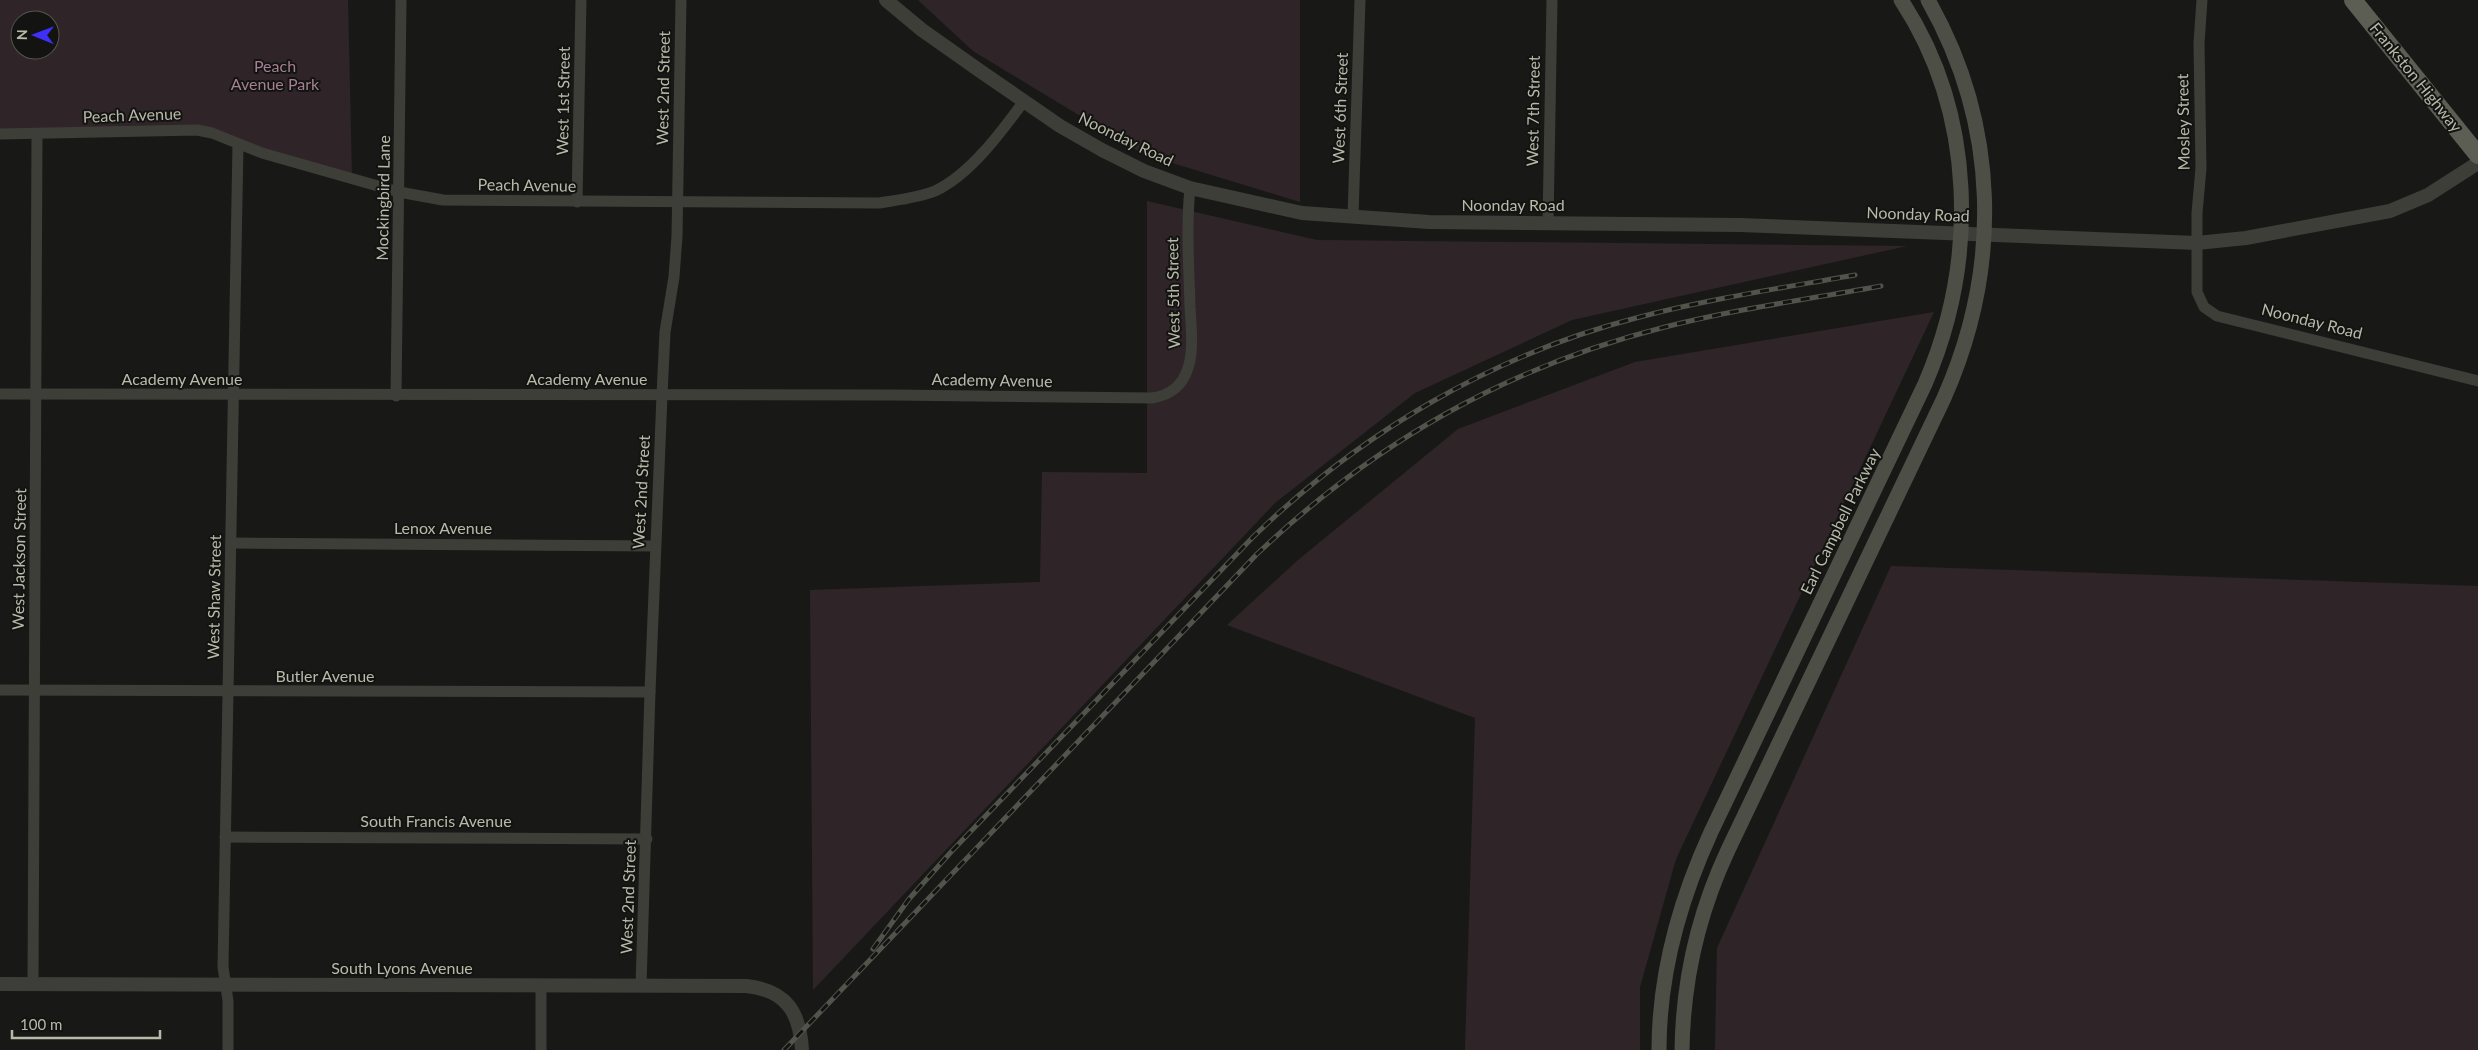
<svg xmlns="http://www.w3.org/2000/svg" width="2478" height="1050" font-family="Lato,sans-serif">
<style>
.green{fill:#2f2529;fill-rule:evenodd}
.lines{fill:none;stroke-linecap:round;stroke-linejoin:round}
.minor{stroke:#3d3e38;stroke-width:11}
.tertiary{stroke:#3d3e38;stroke-width:14}
.secondary{stroke:#4d4f46;stroke-width:15}
.primary{stroke:#5c5e54;stroke-width:18}
.rail-casing{stroke:#52544b;stroke-width:5}
.rail{stroke:#131412;stroke-width:3;stroke-dasharray:9;stroke-linecap:butt}
.labels{text-anchor:middle;stroke-width:4;stroke-linejoin:round;paint-order:stroke}
.park-label{font-size:16px;fill:#a57f93;stroke:#131412}
.street-label{font-size:16px;fill:#b8baa9;stroke:#131412}
</style>
<rect width="100%" height="100%" fill="#181917"/>
<!-- green -->
<g class="green">
<path d="M0,0H348L352,179L212,133L0,134ZM20,20H50V50H20Z"/>
<path d="M918,0H1300V202L1143,154L973,51Z"/>
<path d="M1147,201L1317,240L1907,246L1572,320L1415,393L1275,503L813,990L810,590L1040,582L1042,472L1147,473Z"/>
<path d="M1934,312L1676,859L1640,987V1050H1465L1475,718L1227,625L1298,560L1458,429L1635,362Z"/>
<path d="M1891,566L2478,586V1050H1715L1717,948Z"/>
</g>
<g class="lines">
<!-- minor -->
<g class="minor">
<path d="M2202,0L2199,43L2201,168L2197,213V292L2204,307L2217,316L2478,381"/>
<path d="M0,134L197,130L212,133L262,153L399,192L443,200L879,203C897,200 918,198 935,191C970,175 1002,131 1024,101"/>
<path d="M577,202L581,0"/>
<path d="M1353,216L1360,0"/>
<path d="M1548,223L1552,0"/>
<path d="M0,394L894,395L1152,398C1171,395 1182,386 1188,368C1194,350 1191,326 1190,307C1189,268 1186,228 1190,188"/>
<path d="M396,396L401,0"/>
<path d="M231,543L655,546"/>
<path d="M0,690L650,692"/>
<path d="M225,837L647,839"/>
<path d="M33,984L37,134"/>
<path d="M541,986V1050"/>
<path d="M641,986L650,692L662,395L665,332L674,277L677,236L681,0"/>
<path d="M228,1050V1001L223,967L238,144"/>
</g>
<!-- tertiary -->
<g class="tertiary">
<path d="M886,0L922,30L983,73L1060,126L1102,150L1144,171L1190,188L1302,213L1429,222L1740,225L2197,243L2246,238L2390,211L2428,195L2478,163"/>
<path d="M0,984L746,986C786,990 800,1012 802,1050"/>
</g>
<!-- secondary -->
<g class="secondary">
<path d="M1659,1050C1659,973 1679,902 1711,832L1925,384C1978,261 1976,114 1901,0"/>
<path d="M1682,1050C1683,979 1698,914 1728,850L1944,398C2002,267 1999,125 1928,0"/>
</g>
<!-- primary -->
<path class="primary" d="M2353,0L2478,155"/>
<!-- rail casing -->
<g class="rail-casing">
<g id="rail">
<path d="M873,949L909,899L951,852L1253,537C1359,434 1492,355 1636,318C1708,299 1782,288 1855,275"/>
<path d="M784,1050L1257,554C1375,442 1507,367 1665,327C1736,309 1809,299 1881,286"/>
</g>
</g>
<!-- rail -->
<use href="#rail" class="rail"/>
</g>
<g class="labels">
<!-- park labels -->
<g class="park-label">
<text x="275" y="72">Peach<tspan x="275" dy="18">Avenue Park</tspan></text>
</g>
<!-- street labels -->
<g class="street-label">
<text transform="translate(2416 77) rotate(51)" y="6">Frankston Highway</text>
<text transform="translate(663 88) rotate(-89)" y="6">West 2nd Street</text>
<text transform="translate(563 101) rotate(-89)" y="6">West 1st Street</text>
<text transform="translate(1340 108) rotate(-88)" y="6">West 6th Street</text>
<text transform="translate(1533 111) rotate(-89)" y="6">West 7th Street</text>
<text transform="translate(132 115) rotate(-2)" y="6">Peach Avenue</text>
<text transform="translate(2183 122) rotate(-91)" y="6">Mosley Street</text>
<text transform="translate(1126 139) rotate(26)" y="6">Noonday Road</text>
<text transform="translate(527 185) rotate(1)" y="6">Peach Avenue</text>
<text transform="translate(383 198) rotate(-89)" y="6">Mockingbird Lane</text>
<text x="1513" y="211">Noonday Road</text>
<text transform="translate(1918 214) rotate(2)" y="6">Noonday Road</text>
<text transform="translate(1173 293) rotate(-91)" y="6">West 5th Street</text>
<text transform="translate(2312 321) rotate(14)" y="6">Noonday Road</text>
<text x="182" y="385">Academy Avenue</text>
<text x="587" y="385">Academy Avenue</text>
<text transform="translate(992 380) rotate(1)" y="6">Academy Avenue</text>
<text transform="translate(641 492) rotate(-87)" y="6">West 2nd Street</text>
<text transform="translate(1840 521) rotate(-64)" y="6">Earl Campbell Parkway</text>
<text x="443" y="534">Lenox Avenue</text>
<text transform="translate(19 559) rotate(-89)" y="6">West Jackson Street</text>
<text transform="translate(214 597) rotate(-89)" y="6">West Shaw Street</text>
<text x="325" y="682">Butler Avenue</text>
<text x="436" y="827">South Francis Avenue</text>
<text transform="translate(628 897) rotate(-88)" y="6">West 2nd Street</text>
<text x="402" y="974">South Lyons Avenue</text>
</g>
</g>
<!-- north arrow -->
<g transform="translate(35 35) rotate(271)"><circle r="24" fill="#131412" stroke="#55564e"/>
<path d="M0-4L9 19L0 12L-9 19Z" fill="#3f30f8"/>
<text y="-8" font-size="14" font-weight="bold" text-anchor="middle" fill="#b8baa9">N</text>
</g>
<!-- scale -->
<path d="M12 1030v8h148v-8" fill="none" stroke="#b8baa9" stroke-width="2.5"/>
<text x="20" y="1030" font-size="15" fill="#b8baa9" stroke="#131412" stroke-width="4" paint-order="stroke">100 m</text>
</svg>
